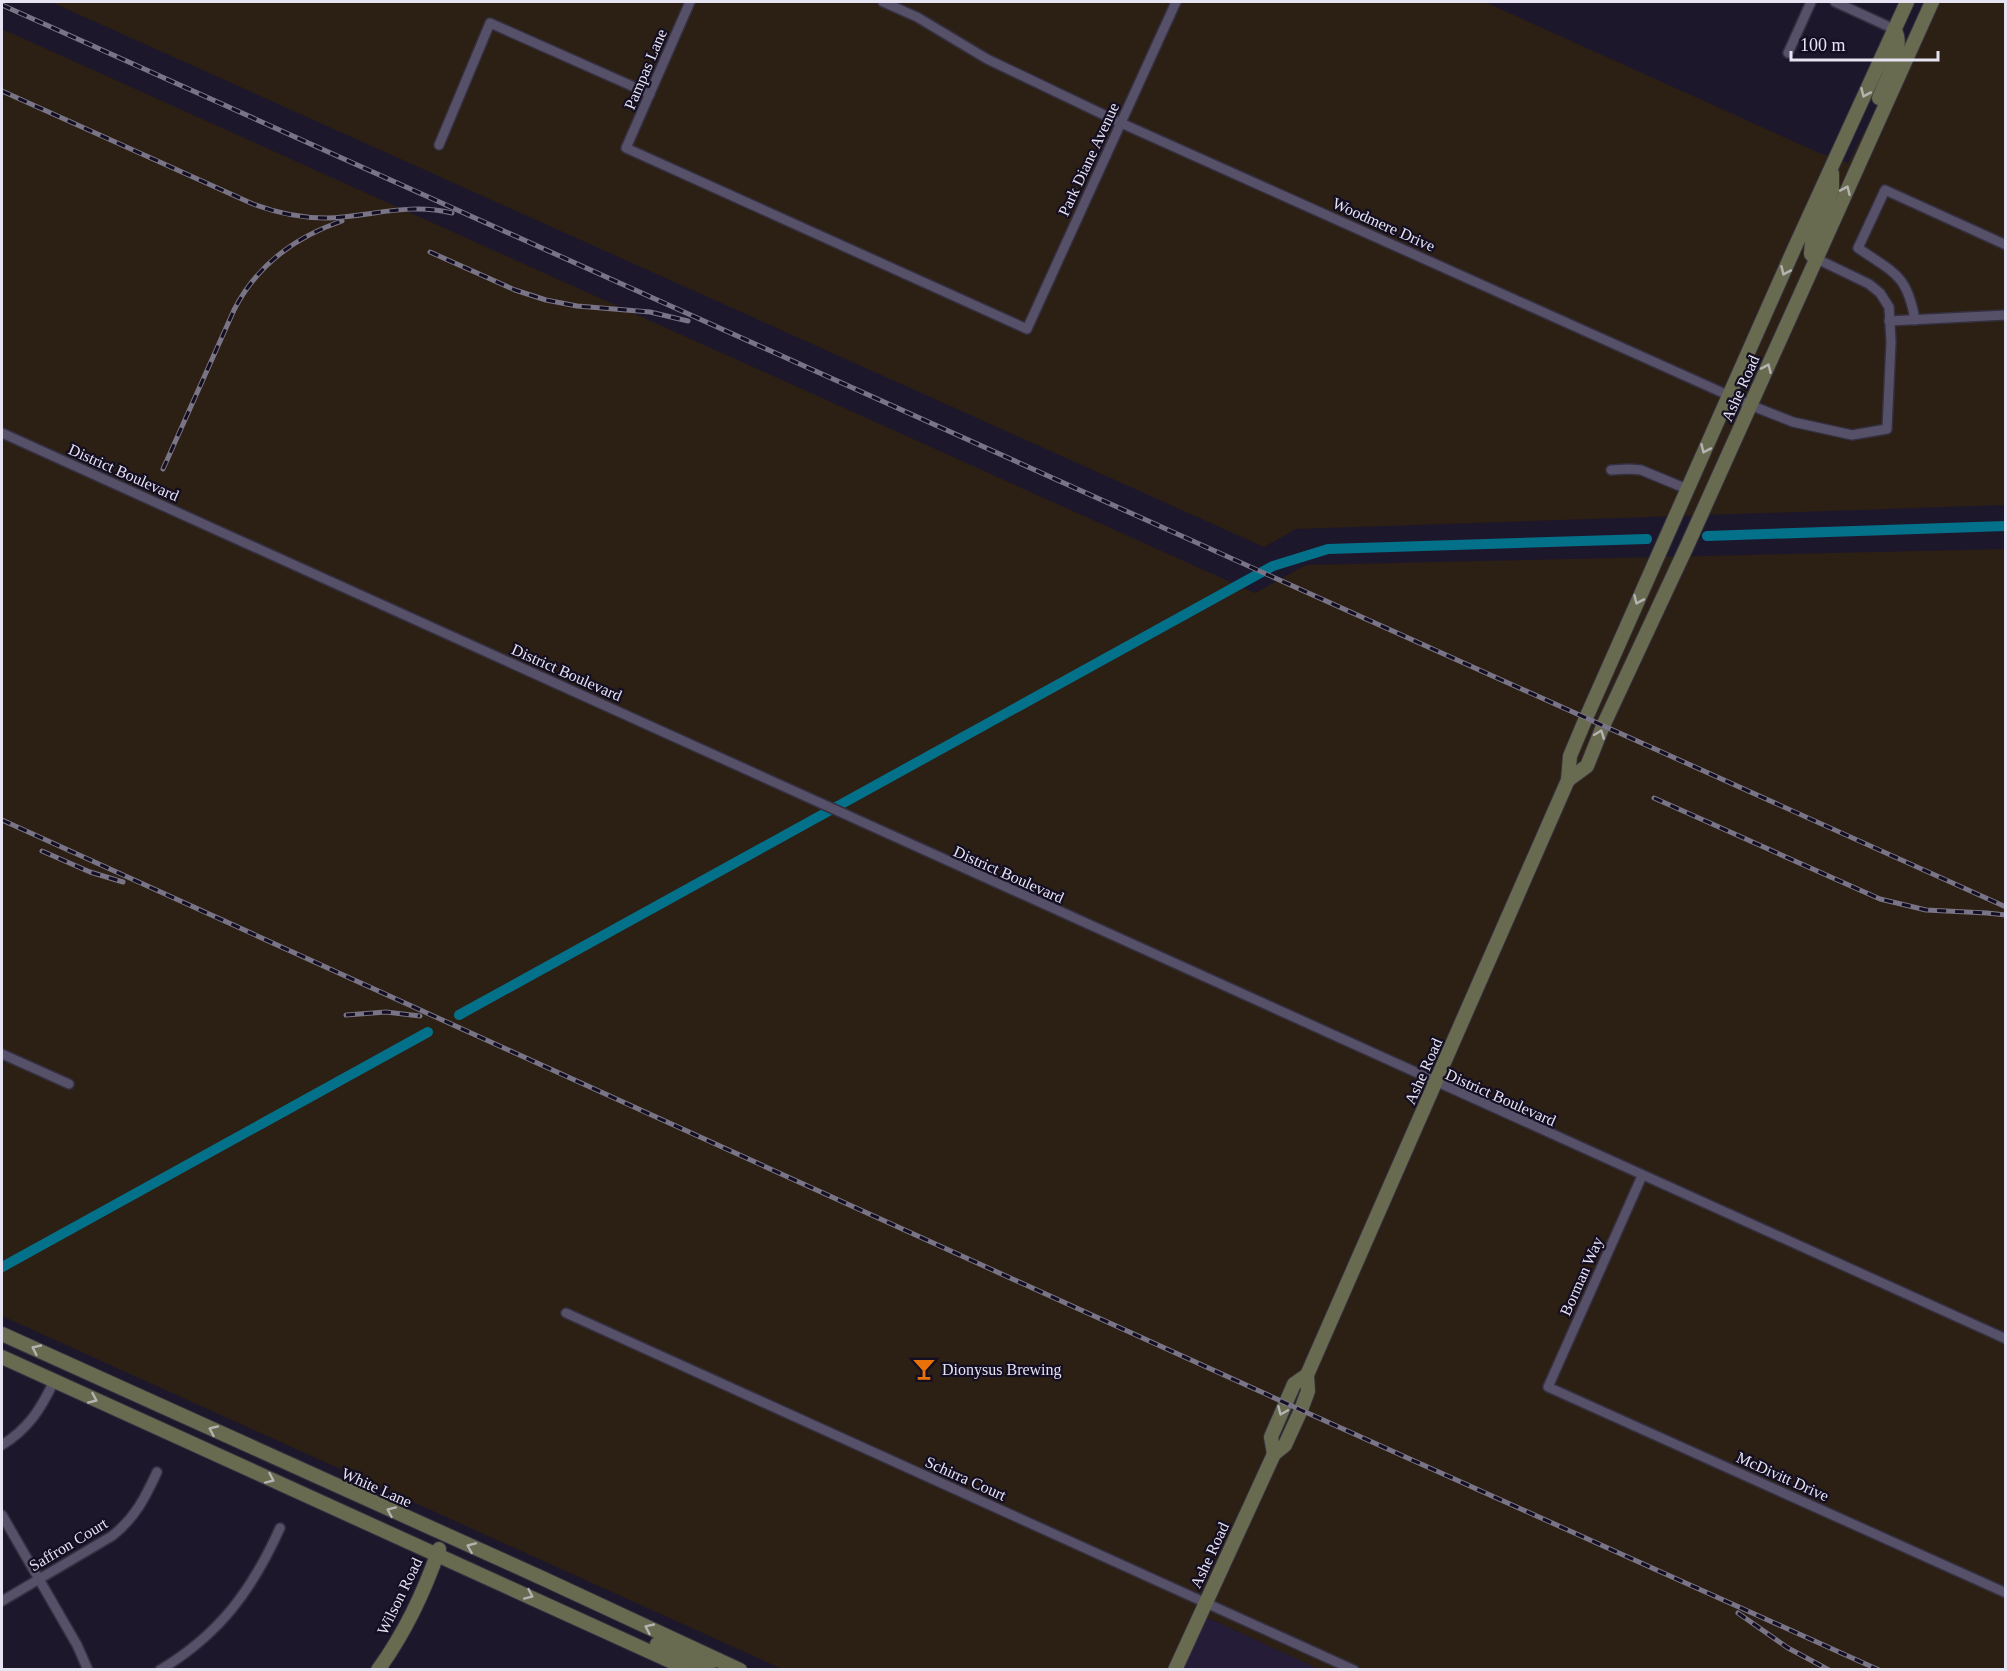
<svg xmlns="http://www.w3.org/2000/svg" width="2007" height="1671" font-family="'Times New Roman',serif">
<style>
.built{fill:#251d38}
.industrial{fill:#2c1f13}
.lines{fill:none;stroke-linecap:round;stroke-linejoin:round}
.canal{stroke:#04718a;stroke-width:10}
.street-casing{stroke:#343040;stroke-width:12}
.secondary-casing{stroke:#343040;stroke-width:16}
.street{stroke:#565069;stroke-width:9}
.secondary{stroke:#686b4f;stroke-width:14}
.rail-casing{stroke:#797486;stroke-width:5}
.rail{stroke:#140e22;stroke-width:3;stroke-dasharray:9;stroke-linecap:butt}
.oneway{stroke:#b4b3b1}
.labels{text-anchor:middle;stroke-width:4.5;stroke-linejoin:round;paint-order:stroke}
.street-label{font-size:16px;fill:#e6e3f2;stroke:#140e22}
.poi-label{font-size:16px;fill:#e6e3f2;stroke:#140e22;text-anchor:start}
</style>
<rect width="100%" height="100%" fill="#1d172c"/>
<!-- built -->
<path class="built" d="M1202,1615L1319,1669L1179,1670Z"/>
<!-- industrial -->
<g class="industrial">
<path d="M51,2H1485L1819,153L1848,163L1931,2H2005V505L1296,529L1264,547Z"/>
<path d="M2,29L1255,593L1306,565L2005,549V1669H1319L1202,1615L1179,1669H782L2,1316Z"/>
</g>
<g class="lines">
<!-- canal -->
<g class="canal">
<path d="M1707,536L2006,526"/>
<path d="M459,1015L1273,566L1328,549L1647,539"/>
<path d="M2,1267L428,1032"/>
</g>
<!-- street casing -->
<g class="street-casing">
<g id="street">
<path d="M690,2L626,148L1027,329L1176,2"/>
<path d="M883,2L917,17L987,59L1121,123L1750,405L1793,422L1852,435L1887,429L1891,342L1889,307L1880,293L1869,284L1815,258"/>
<path d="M1835,2L1894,29"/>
<path d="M1788,53L1811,2"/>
<path d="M439,145L490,23L650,94"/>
<path d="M1915,320C1907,274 1894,273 1858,248L1885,190L2006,245"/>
<path d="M1889,321L2006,315"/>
<path d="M2,433C669,735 1336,1040 2006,1339"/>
<path d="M1611,470L1629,469L1641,470L1687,489"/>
<path d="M2,1054L69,1084"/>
<path d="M1642,1176L1548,1387L2006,1593"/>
<path d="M566,1313L1354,1670"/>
<path d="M2,1445C28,1429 41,1409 54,1381"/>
<path d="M2,1515L77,1645L88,1670"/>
<path d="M2,1601L112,1536C135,1518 145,1498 157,1472"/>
<path d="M160,1670C220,1634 252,1590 280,1528"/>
</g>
</g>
<!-- secondary casing -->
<g class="secondary-casing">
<g id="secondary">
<path d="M1879,98C1886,80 1906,46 1894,29"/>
<path d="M1815,258L1811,254L1812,241L1832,190V173"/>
<path d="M1568,780L1587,766L1603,726L1687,546L1932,2"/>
<path d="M2,1334L542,1578L740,1670"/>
<path d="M2,1357L690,1670"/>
<path d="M1274,1454L1271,1437L1294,1384L1307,1375"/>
<path d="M657,1644L703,1663L718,1660"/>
<path d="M378,1670C404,1634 425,1590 439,1549"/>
<path d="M1175,1670L1274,1454L1285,1445L1301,1410L1308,1391L1307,1375L1568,780L1570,756L1586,718L1794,249L1907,2"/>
</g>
</g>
<!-- street -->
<use href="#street" class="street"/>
<!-- secondary -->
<use href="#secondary" class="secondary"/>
<!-- rail casing -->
<g class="rail-casing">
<g id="rail">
<path d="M2,5L2006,907"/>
<path d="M2,91L253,204C277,213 300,218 326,218C370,217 407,202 452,213"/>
<path d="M430,252L515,290L546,300L577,306L650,312L688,321"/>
<path d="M163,469L234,310C257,265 295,237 342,221"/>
<path d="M1654,798L1880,899L1926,910L1987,913L2006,915"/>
<path d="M2,820L1301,1410L1879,1670"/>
<path d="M42,851L90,872L123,882"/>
<path d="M346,1015L386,1012L420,1016"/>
<path d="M1738,1613L1788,1648L1829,1670"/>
</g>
</g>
<!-- rail -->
<use href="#rail" class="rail"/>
</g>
<!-- one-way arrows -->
<defs><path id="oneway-chevron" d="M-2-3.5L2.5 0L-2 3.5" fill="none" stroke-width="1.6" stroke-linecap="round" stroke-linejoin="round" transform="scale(1.5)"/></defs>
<g class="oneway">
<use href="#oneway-chevron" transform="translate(1865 93) rotate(114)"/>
<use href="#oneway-chevron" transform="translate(1846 190) rotate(-66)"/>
<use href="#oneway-chevron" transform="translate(1785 271) rotate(114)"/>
<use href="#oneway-chevron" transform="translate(1767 368) rotate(-66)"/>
<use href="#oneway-chevron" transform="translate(1705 449) rotate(114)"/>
<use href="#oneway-chevron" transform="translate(1638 600) rotate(114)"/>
<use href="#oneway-chevron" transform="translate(1600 734) rotate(-69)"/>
<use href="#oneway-chevron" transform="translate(36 1349) rotate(-155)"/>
<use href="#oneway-chevron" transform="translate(93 1399) rotate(24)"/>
<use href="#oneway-chevron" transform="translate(1282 1411) rotate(113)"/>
<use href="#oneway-chevron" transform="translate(213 1430) rotate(-156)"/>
<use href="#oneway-chevron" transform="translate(270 1479) rotate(24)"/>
<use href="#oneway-chevron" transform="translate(391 1511) rotate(-156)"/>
<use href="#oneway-chevron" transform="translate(471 1547) rotate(-157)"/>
<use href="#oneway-chevron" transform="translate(529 1595) rotate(24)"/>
<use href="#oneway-chevron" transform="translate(649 1628) rotate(-155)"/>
</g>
<!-- icons -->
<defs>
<g id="bar-bare" transform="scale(1.8)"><path d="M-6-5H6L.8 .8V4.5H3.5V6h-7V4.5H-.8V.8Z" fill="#e8710a" stroke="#140e22" stroke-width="2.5" paint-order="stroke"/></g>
</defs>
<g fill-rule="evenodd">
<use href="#bar-bare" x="924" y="1369"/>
</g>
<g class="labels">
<!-- street labels -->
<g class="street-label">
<text transform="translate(645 69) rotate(-67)" y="6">Pampas Lane</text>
<text transform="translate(1088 159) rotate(-65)" y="6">Park Diane Avenue</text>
<text transform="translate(1384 224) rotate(24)" y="6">Woodmere Drive</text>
<text transform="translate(1740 388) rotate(-66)" y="6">Ashe Road</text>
<text transform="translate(124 472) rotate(24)" y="6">District Boulevard</text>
<text transform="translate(567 672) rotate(24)" y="6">District Boulevard</text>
<text transform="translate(1009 874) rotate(24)" y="6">District Boulevard</text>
<text transform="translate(1423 1071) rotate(-66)" y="6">Ashe Road</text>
<text transform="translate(1501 1097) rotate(24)" y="6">District Boulevard</text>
<text transform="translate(1581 1276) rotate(-66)" y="6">Borman Way</text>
<text transform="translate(1783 1476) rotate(24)" y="6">McDivitt Drive</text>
<text transform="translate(966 1478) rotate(24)" y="6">Schirra Court</text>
<text transform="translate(377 1487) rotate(24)" y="6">White Lane</text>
<text transform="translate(68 1544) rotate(-31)" y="6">Saffron Court</text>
<text transform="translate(1209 1555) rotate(-65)" y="6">Ashe Road</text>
<text transform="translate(399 1596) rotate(-64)" y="6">Wilson Road</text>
</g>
<!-- poi labels -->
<g class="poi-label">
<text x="942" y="1375">Dionysus Brewing</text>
</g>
</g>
<!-- border -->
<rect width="2007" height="1671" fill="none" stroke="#e6e3f2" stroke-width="6"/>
<!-- scale -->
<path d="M1791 51v9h147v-9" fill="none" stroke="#e6e3f2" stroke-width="3"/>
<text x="1800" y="51" font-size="18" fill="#e6e3f2" stroke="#140e22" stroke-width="4.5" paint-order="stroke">100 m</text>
</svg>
